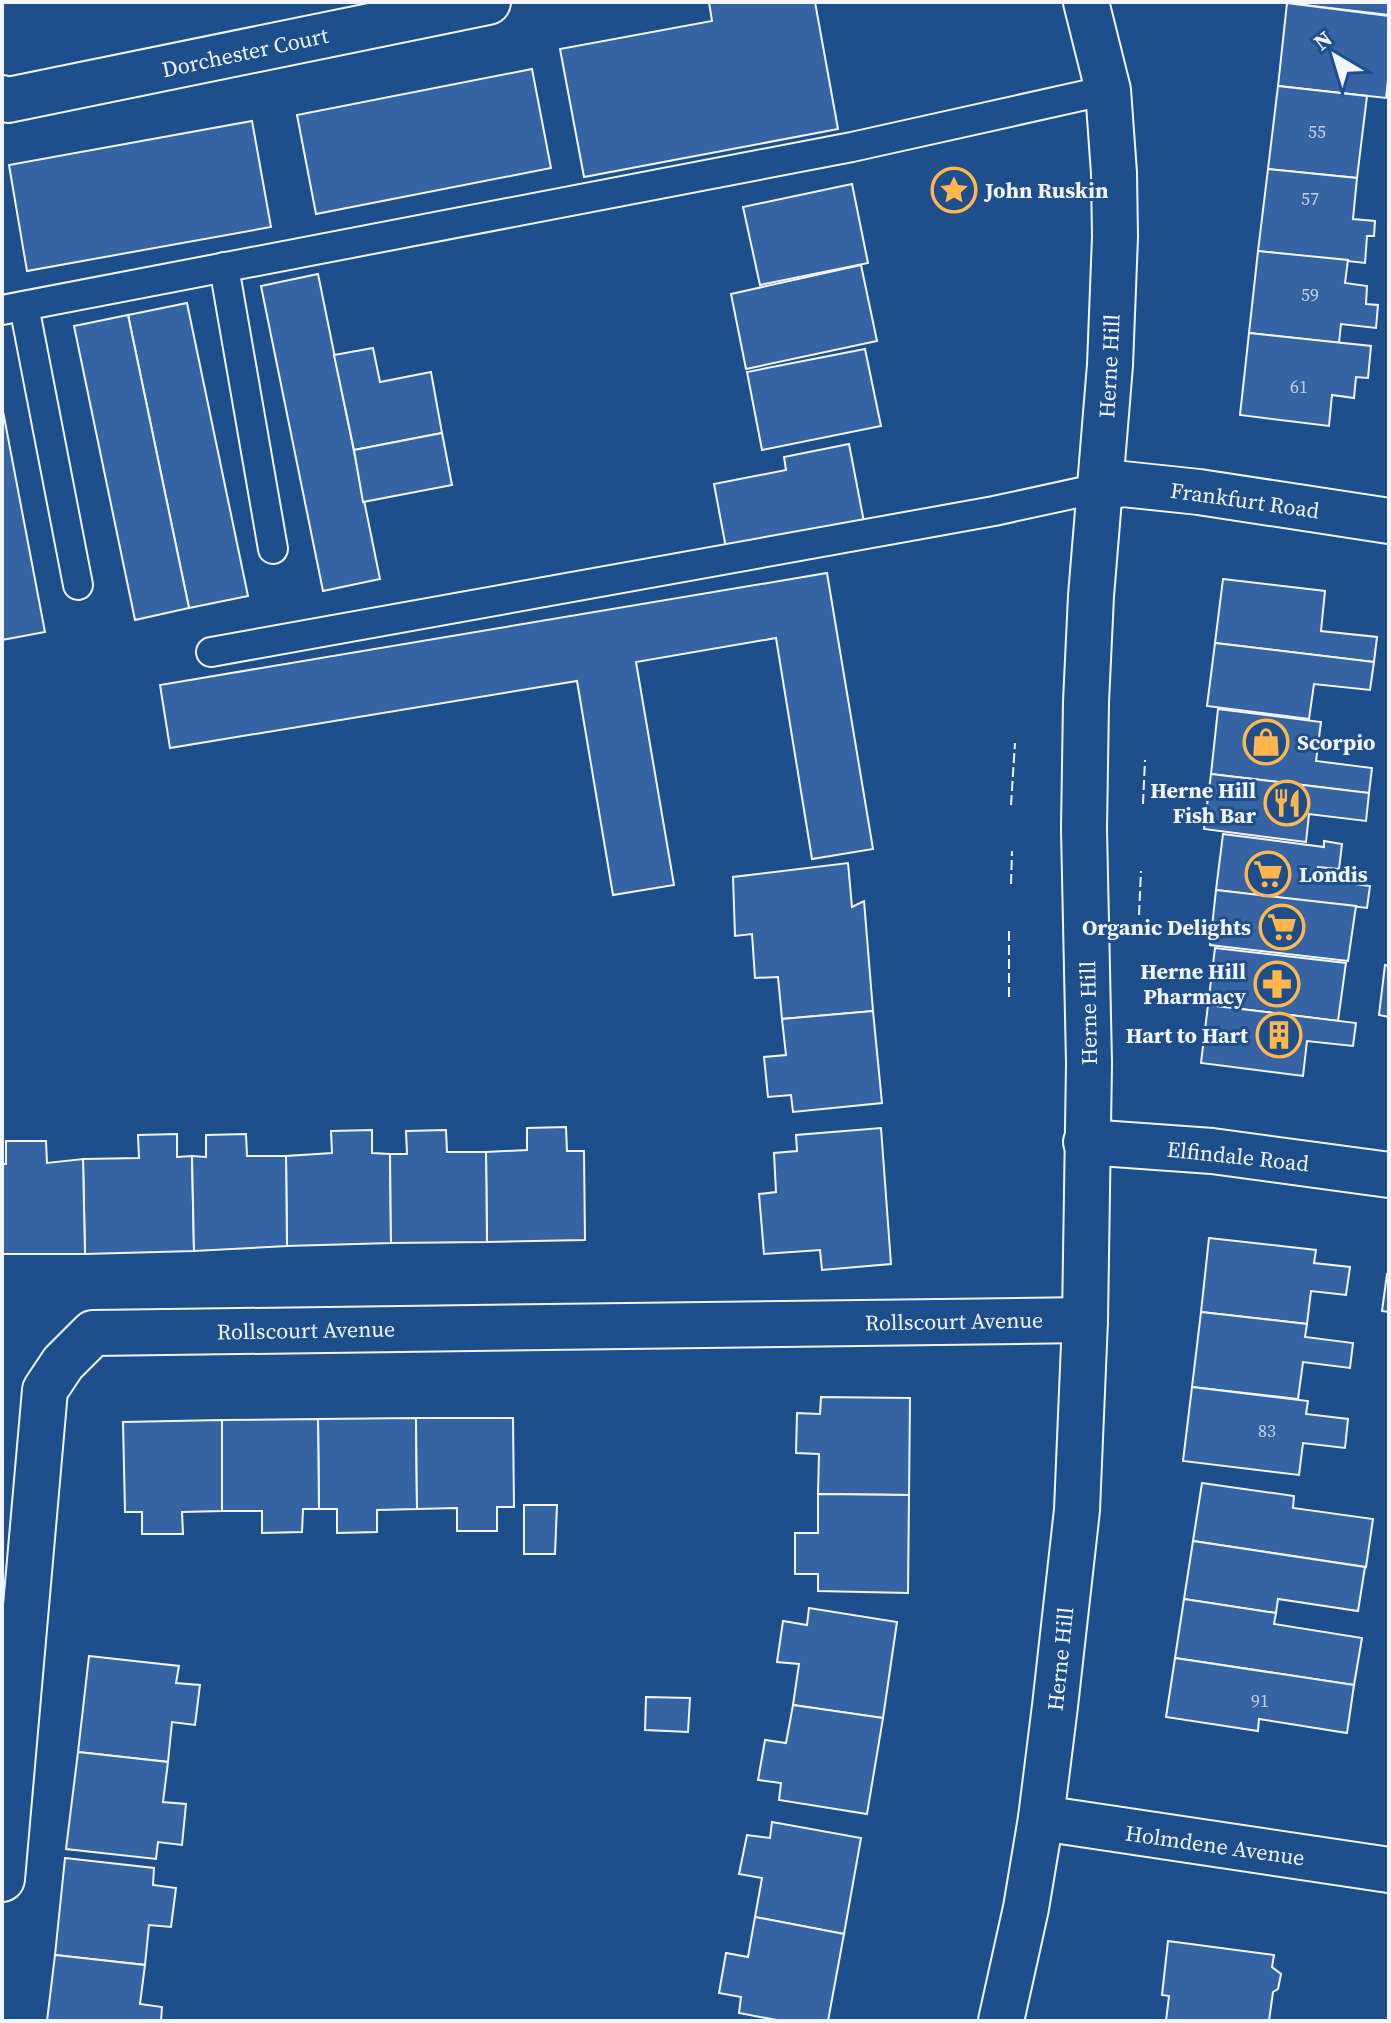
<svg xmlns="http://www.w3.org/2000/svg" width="1391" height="2023" font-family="'Source Serif 4',serif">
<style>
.building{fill:#3563a3;stroke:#f2f6ff;stroke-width:2}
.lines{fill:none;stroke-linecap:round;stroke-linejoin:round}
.lane-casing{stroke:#f2f6ff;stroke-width:32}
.street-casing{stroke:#f2f6ff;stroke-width:48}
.primary-casing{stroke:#f2f6ff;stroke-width:48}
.lane{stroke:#1f4e8c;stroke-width:28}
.street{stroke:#1f4e8c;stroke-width:44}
.primary{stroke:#1f4e8c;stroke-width:44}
.fence{stroke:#f2f6ff;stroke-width:2;stroke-dasharray:10 4;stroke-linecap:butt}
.labels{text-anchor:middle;stroke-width:6;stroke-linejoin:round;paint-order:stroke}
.number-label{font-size:18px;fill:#c3d1e8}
.street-label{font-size:22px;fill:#f2f6ff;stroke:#1f4e8c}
.poi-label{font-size:22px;font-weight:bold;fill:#f2f6ff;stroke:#1f4e8c;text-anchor:end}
</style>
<rect width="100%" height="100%" fill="#1f4e8c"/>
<!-- building -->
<g class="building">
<path d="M709,2H815L838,129L584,177L560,49L712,21Z"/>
<path d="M1287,2H1389V15L1287,3Z"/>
<path d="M1287,3L1389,16V70L1386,98L1278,86Z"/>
<path d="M532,69L551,168L316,214L297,115Z"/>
<path d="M1278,86L1367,96L1357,178L1268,169Z"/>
<path d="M252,121L271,227L27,271L9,165Z"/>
<path d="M1268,169L1357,178L1353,219L1375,221L1374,236H1367L1365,263L1258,251Z"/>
<path d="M852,184L868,263L760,285L743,207Z"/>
<path d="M1258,251L1348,260L1345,283L1367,286L1366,304L1378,305L1376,328L1341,324L1339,343L1249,333Z"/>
<path d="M861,265L877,341L746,369L731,294Z"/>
<path d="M318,274L380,579L323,591L261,286Z"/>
<path d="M187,303L248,596L189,608L128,315Z"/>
<path d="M128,315L189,608L135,620L74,326Z"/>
<path d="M1249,333L1371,346L1368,378L1356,377L1354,398L1332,395L1329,426L1240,415Z"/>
<path d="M373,348L380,382L431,372L442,433L354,450L334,355Z"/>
<path d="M865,349L881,426L762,450L747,372Z"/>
<path d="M2,406L45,632L2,640Z"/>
<path d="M442,433L452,485L363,502L354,450Z"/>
<path d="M849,444L864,522L726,548L714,484L786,470L784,457Z"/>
<path d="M827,573L873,849L812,859L776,638L636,662L674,885L613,895L577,681L170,748L160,685Z"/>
<path d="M1223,579L1325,591L1321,631L1377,637L1374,662L1215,643Z"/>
<path d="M1215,643L1374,662L1370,690L1314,684L1309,719L1207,706Z"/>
<path d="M1218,709L1321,722L1316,761L1372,768L1369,793L1211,774Z"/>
<path d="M1211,774L1369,793L1366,821L1309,814L1306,842L1204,829Z"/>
<path d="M1223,834L1324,847V841L1342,844L1339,869L1318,867L1316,879L1370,886L1367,908L1216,890Z"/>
<path d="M848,863L852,907L864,901L873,1011L782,1019L778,977L755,978L752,934L735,936L733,877Z"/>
<path d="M1216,890L1356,906L1348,961L1210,945Z"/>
<path d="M1215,948L1346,963L1338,1021L1208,1005Z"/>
<path d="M1385,965L1389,966V1017L1379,1015Z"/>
<path d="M1208,1005L1356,1023L1353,1046L1307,1041L1303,1076L1201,1063Z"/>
<path d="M873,1011L882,1103L793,1112L791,1095L768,1097L764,1057L786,1055L782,1019Z"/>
<path d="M566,1127L567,1151H584L585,1240L487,1242L486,1152L527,1150V1128Z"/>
<path d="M881,1128L891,1264L822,1270L820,1250L764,1254L759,1194L776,1192L774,1153L797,1151L796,1135Z"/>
<path d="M372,1130V1153L390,1154L391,1243L287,1246L286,1156L332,1153L331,1131Z"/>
<path d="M446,1130L447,1152H486L487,1242L391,1243L390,1154H407L406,1131Z"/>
<path d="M177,1134V1157L192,1156L194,1251L85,1254L83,1159L139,1158L138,1135Z"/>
<path d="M246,1134L247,1156H286L287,1246L194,1251L192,1156L206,1157V1135Z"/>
<path d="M6,1141H46L47,1163L83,1159L85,1254H2V1164H6Z"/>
<path d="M1209,1238L1316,1250L1314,1263L1350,1267L1346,1295L1311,1291L1307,1324L1201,1312Z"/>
<path d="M1387,1274H1389V1312L1382,1311Z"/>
<path d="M1201,1312L1307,1324L1305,1337L1353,1343L1350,1368L1303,1362L1298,1399L1192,1387Z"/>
<path d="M1192,1387L1308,1401L1306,1414L1348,1419L1345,1448L1303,1443L1299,1475L1183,1461Z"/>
<path d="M821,1397L910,1398L909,1495L818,1494L819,1454L796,1453L797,1413L820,1414Z"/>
<path d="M416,1418L417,1509L377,1510V1532L337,1533V1509H319L318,1419Z"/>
<path d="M416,1418H513L514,1507H497V1531H457V1508L417,1509Z"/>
<path d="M318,1419L319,1509H303L302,1532L262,1533V1511H222V1420Z"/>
<path d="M222,1420V1511L182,1512L183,1534H142V1512H125L123,1422Z"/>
<path d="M1202,1483L1294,1496L1293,1508L1373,1519L1366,1567L1193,1541Z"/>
<path d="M818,1494L909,1495L908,1593L818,1591V1574H795V1533H818Z"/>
<path d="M524,1505H557L555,1554H524Z"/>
<path d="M1193,1541L1365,1567L1358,1611L1278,1599L1276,1613L1184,1599Z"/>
<path d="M1184,1599L1276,1613L1274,1624L1362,1638L1354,1685L1175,1658Z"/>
<path d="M809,1608L897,1622L883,1718L793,1705L799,1664L777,1662L783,1621L807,1625Z"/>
<path d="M89,1656L179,1666L176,1683L200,1685L195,1725L172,1722L168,1762L78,1752Z"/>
<path d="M1175,1658L1354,1685L1347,1733L1259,1719L1258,1731L1166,1717Z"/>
<path d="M646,1697L690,1698L688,1732L645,1730Z"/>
<path d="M793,1705L883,1718L867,1814L779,1800L781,1783L758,1780L765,1740L786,1743Z"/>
<path d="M78,1752L168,1762L163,1802L186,1804L182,1845L158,1842L156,1859L66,1849Z"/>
<path d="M772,1822L861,1838L844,1934L755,1917L762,1878L739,1874L747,1835L770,1838Z"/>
<path d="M65,1858L154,1868L153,1885L176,1888L171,1927L149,1925L145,1965L55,1955Z"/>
<path d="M755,1917L844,1934L828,2021H782L739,2013L741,1997L719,1993L726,1953L748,1957Z"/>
<path d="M1168,1941L1274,1955L1272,1967L1281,1974L1278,1989L1273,1992L1269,2021H1166L1169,1996L1162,1995Z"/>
<path d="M55,1955L145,1965L140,2004L162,2007L161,2021H47Z"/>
</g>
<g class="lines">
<!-- lane casing -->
<g class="lane-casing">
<g id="lane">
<path d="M224,267L273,549"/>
<path d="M24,306L78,585"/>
<path d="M2,310L852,147L1108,90"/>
<path d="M211,652L994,511L1100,488"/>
</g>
</g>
<!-- street casing -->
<g class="street-casing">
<g id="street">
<path d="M2,98L8,100L488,2"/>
<path d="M1100,488L1123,484L1199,492L1389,521"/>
<path d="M1086,1142L1212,1151L1389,1175"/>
<path d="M1041,1818L1389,1870"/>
<path d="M2,1879L45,1390L63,1363L93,1333L1085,1320"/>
</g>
</g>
<!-- primary casing -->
<g class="primary-casing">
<path id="primary" d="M1001,2021L1026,1908L1041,1818L1055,1706L1077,1510L1085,1320L1089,1063L1084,829L1086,702L1091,596L1110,365L1115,237L1114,173L1108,90L1086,2"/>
</g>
<!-- lane -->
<use href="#lane" class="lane"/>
<!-- street -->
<use href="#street" class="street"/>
<!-- primary -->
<use href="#primary" class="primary"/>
<!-- fence -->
<g class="fence">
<path d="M1143,804L1145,760"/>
<path d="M1011,805L1015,743"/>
<path d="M1011,884L1012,851"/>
<path d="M1139,915L1141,871"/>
<path d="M1009,931V1000"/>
</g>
</g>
<!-- icons -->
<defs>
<g id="sight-ring" transform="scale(2.3)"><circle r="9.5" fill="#1f4e8c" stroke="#ffb74d" stroke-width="1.5"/><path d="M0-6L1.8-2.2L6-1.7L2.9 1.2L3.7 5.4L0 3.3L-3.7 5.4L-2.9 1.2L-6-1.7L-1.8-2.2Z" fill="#ffb74d"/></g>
<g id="shop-ring" transform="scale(2.3)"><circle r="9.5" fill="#1f4e8c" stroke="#ffb74d" stroke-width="1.5"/><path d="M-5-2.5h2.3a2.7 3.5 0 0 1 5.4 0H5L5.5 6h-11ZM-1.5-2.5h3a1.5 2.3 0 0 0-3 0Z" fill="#ffb74d"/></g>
<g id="restaurant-ring" transform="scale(2.3)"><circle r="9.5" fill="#1f4e8c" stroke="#ffb74d" stroke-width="1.5"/><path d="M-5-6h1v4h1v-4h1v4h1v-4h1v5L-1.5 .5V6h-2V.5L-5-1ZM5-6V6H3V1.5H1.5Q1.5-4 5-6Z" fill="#ffb74d"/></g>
<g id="supermarket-ring" transform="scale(2.3)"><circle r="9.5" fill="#1f4e8c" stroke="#ffb74d" stroke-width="1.5"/><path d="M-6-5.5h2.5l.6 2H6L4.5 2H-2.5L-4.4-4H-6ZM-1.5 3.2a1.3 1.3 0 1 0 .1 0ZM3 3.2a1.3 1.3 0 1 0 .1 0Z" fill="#ffb74d"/></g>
<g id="pharmacy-ring" transform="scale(2.3)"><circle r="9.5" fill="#1f4e8c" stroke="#ffb74d" stroke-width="1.5"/><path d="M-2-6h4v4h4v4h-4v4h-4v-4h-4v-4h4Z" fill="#ffb74d"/></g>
<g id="building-ring" transform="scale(2.3)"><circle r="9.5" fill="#1f4e8c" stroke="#ffb74d" stroke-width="1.5"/><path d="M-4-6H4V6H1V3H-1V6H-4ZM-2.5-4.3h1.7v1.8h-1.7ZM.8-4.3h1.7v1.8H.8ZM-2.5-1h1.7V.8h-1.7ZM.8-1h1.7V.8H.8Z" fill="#ffb74d"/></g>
</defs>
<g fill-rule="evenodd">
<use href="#sight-ring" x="954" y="190"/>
<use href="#shop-ring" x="1266" y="742"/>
<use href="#restaurant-ring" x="1287" y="803"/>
<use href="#supermarket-ring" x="1268" y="874"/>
<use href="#supermarket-ring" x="1282" y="927"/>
<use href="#pharmacy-ring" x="1277" y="984"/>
<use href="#building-ring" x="1279" y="1035"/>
</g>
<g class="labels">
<!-- number labels -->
<g class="number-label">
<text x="1317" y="138">55</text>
<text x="1310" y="205">57</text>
<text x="1310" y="301">59</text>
<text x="1299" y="393">61</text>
<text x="1267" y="1437">83</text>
<text x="1260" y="1707">91</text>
</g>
<!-- street labels -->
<g class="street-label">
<text transform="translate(245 52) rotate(-12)" y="8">Dorchester Court</text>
<text transform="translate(1109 366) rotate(-87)" y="8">Herne Hill</text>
<text transform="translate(1245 500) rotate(8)" y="8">Frankfurt Road</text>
<text transform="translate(1088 1013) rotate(-91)" y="8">Herne Hill</text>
<text transform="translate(1238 1156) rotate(6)" y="8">Elfindale Road</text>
<text transform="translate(954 1321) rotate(-1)" y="8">Rollscourt Avenue</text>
<text transform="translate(306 1330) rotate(-1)" y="8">Rollscourt Avenue</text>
<text transform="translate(1060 1659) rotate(-84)" y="8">Herne Hill</text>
<text transform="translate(1215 1845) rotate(8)" y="8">Holmdene Avenue</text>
</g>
<!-- poi labels -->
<g class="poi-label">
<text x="985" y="198" text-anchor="start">John Ruskin</text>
<text x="1297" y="750" text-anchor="start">Scorpio</text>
<text x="1256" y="798">Herne Hill<tspan x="1256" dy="25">Fish Bar</tspan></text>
<text x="1299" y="882" text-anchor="start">Londis</text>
<text x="1251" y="935">Organic Delights</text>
<text x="1246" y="979">Herne Hill<tspan x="1246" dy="25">Pharmacy</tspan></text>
<text x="1248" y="1043">Hart to Hart</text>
</g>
</g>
<!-- border -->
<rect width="1391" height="2023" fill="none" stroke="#f2f6ff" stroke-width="8"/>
<!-- north arrow -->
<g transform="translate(1335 56) rotate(322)" stroke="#1f4e8c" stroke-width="6" paint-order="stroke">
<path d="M0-6L14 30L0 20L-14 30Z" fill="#f2f6ff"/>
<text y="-12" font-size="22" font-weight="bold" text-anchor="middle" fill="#f2f6ff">N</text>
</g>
</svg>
